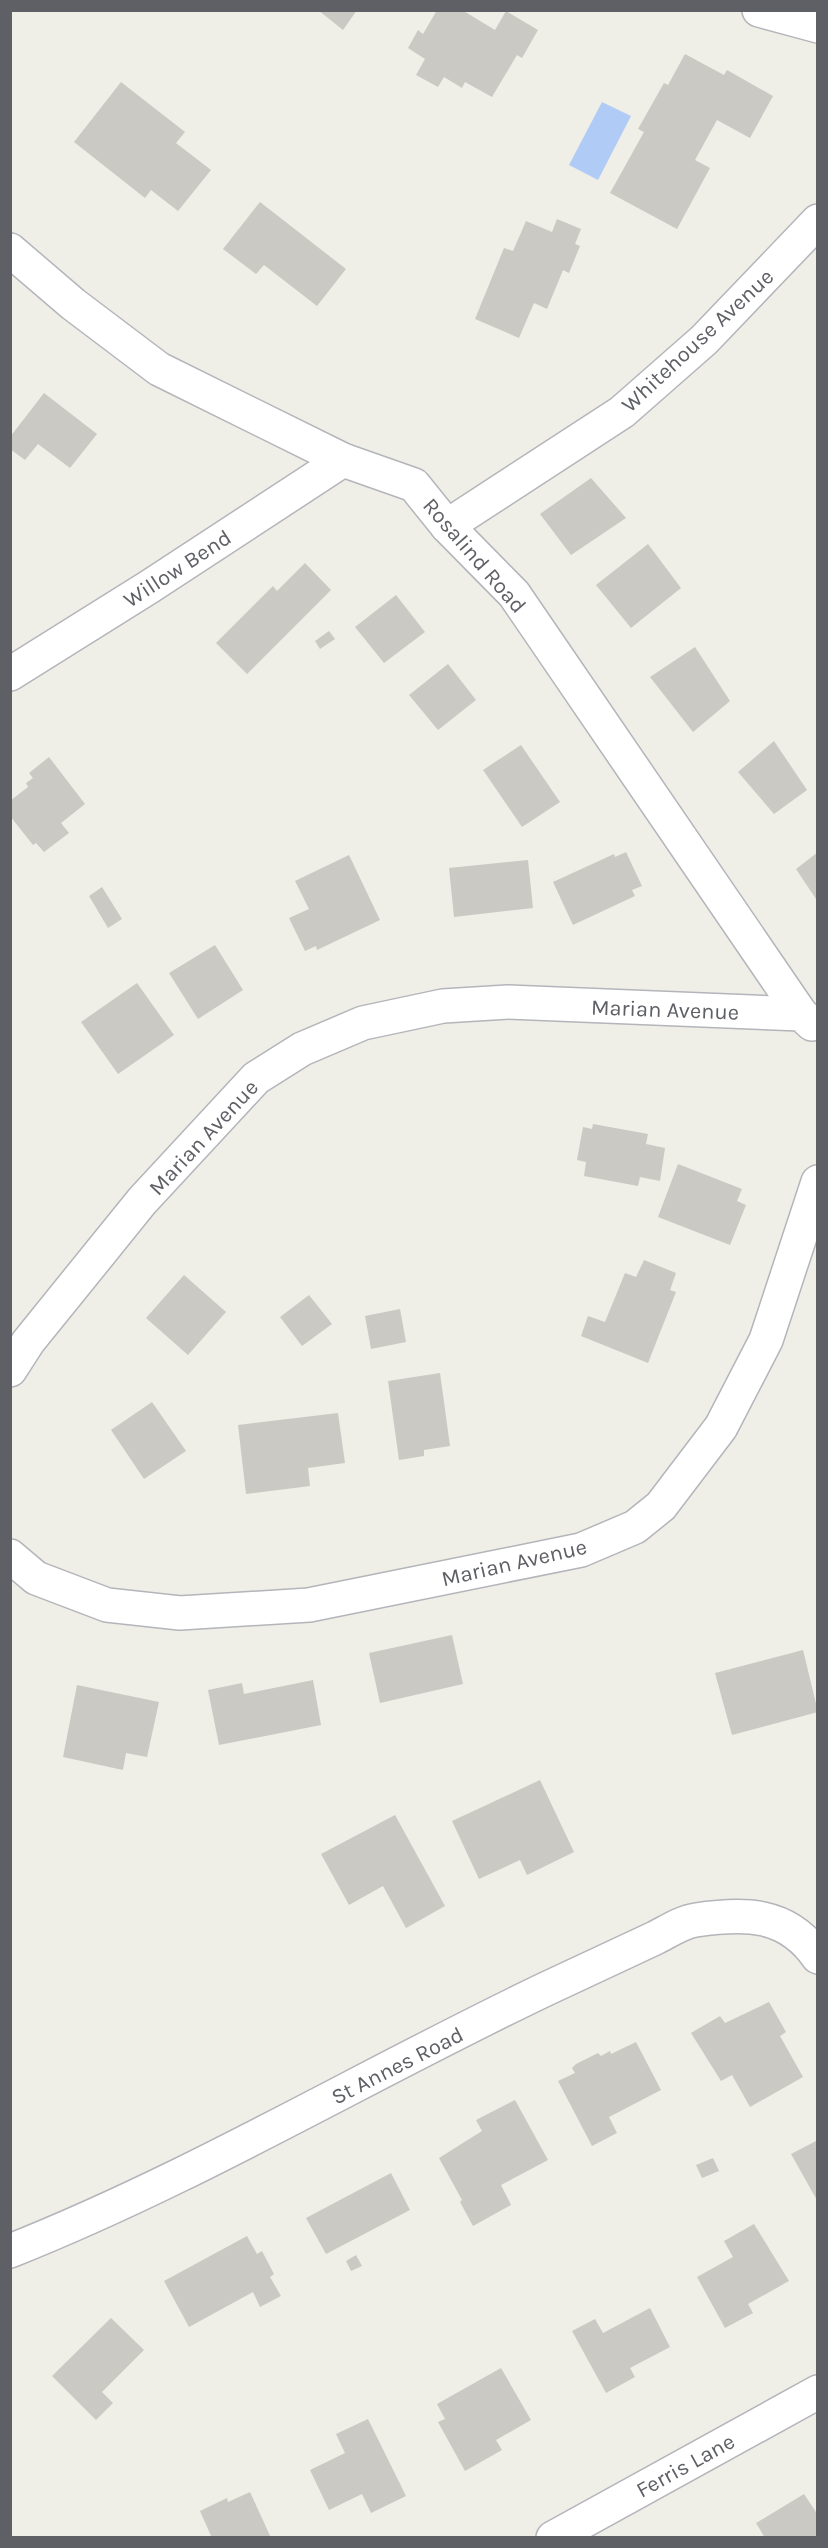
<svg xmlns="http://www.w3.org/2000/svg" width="828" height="2548" font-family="Karla,sans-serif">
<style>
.water{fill:#b0ccf6}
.building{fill:#cac9c3}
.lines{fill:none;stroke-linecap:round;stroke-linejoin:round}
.minor-casing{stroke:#b4b5ba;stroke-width:36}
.minor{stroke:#fff;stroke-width:33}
.labels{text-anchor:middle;stroke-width:4.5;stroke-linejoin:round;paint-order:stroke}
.street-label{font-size:22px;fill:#5e6065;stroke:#fff}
</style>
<rect width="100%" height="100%" fill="#efeee7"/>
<!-- water -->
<path class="water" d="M602,102L631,116L598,180L569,165Z"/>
<!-- building -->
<g class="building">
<path d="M318,10H357L343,30Z"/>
<path d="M437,10H462L495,30L506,11L538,30L522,58L517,55L492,97L465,82L462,88L444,77L438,87L416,75L425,59L408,48L418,30L423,34Z"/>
<path d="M685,54L724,75L727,70L773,96L750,138L717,120L695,160L710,168L677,229L610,193L644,132L638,129L664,83L668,85Z"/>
<path d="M121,82L185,132L176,143L211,170L178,211L151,190L145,198L74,142Z"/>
<path d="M260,202L346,269L317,306L264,265L256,274L223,249Z"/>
<path d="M557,219L581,229L575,244L580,246L569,273L563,270L547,309L534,303L519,338L475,319L504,248L513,251L526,221L552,232Z"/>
<path d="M44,393L97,434L70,468L38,444L25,460L10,449V437Z"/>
<path d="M591,478L626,518L571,555L540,514Z"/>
<path d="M648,544L681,588L631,628L596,585Z"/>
<path d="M305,563L331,590L247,674L216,643L273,586L277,591Z"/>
<path d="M396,595L425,632L384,663L355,627Z"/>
<path d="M329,631L335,639L320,649L315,641Z"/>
<path d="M695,647L730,701L693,732L650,677Z"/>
<path d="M448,664L476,700L438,730L409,695Z"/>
<path d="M774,741L807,790L774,814L738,772Z"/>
<path d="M521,745L560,802L522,827L483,770Z"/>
<path d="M49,757L85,804L61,823L69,833L44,852L36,843L33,845L10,816V801L28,787L26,783L33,778L29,773Z"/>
<path d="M626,852L642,886L632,890L635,896L573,925L553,882L614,854L615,857Z"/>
<path d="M818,852V902L796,869Z"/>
<path d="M349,855L380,920L317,950L316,946L305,951L289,918L309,909L295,881Z"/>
<path d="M528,860L533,908L454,917L449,868Z"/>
<path d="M102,887L122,919L108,928L89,896Z"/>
<path d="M215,945L243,990L198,1019L169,973Z"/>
<path d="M137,983L174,1035L118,1074L81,1022Z"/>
<path d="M593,1124L648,1134L646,1144L665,1148L660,1181L640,1177L638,1186L584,1176L586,1162L577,1160L583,1127L592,1129Z"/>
<path d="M678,1164L742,1189L737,1201L746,1205L730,1245L658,1217Z"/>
<path d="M644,1260L676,1273L670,1290L676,1292L648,1363L581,1336L588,1316L605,1322L625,1273L636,1277Z"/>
<path d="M184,1275L226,1312L188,1355L146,1318Z"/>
<path d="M309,1295L332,1324L302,1346L280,1317Z"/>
<path d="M400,1309L406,1342L371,1349L365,1316Z"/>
<path d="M440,1373L450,1446L424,1450V1456L399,1460L388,1381Z"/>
<path d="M152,1402L186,1451L144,1479L111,1430Z"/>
<path d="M338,1413L345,1463L308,1468L310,1486L246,1494L238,1425Z"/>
<path d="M452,1635L463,1684L380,1703L369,1653Z"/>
<path d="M803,1650L818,1712L732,1735L715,1673Z"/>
<path d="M313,1680L321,1725L219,1745L208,1690L242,1683L244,1694Z"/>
<path d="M77,1685L159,1702L147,1757L126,1753L123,1770L63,1757Z"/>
<path d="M540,1780L574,1852L527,1875L520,1860L479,1879L452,1821Z"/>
<path d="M395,1815L445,1906L406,1928L383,1886L349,1905L321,1854Z"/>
<path d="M769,2002L786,2032L780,2036L803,2077L750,2107L732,2075L721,2081L691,2033L720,2016L725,2023Z"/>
<path d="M636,2042L661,2090L609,2117L617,2133L592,2146L558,2081L575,2073L572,2068L576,2064L598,2053L601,2056L610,2051L611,2054Z"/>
<path d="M515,2100L548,2160L501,2185L511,2205L473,2226L460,2202L462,2200L439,2158L482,2131L476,2120Z"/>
<path d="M818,2140V2202L791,2154Z"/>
<path d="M713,2158L719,2171L702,2178L696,2165Z"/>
<path d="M391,2173L410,2210L326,2254L306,2218Z"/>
<path d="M754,2224L789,2281L748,2304L753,2313L725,2328L697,2277L733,2257L724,2241Z"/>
<path d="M247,2236L257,2254L262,2251L274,2274L270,2277L281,2296L260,2307L253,2292L189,2327L164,2281Z"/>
<path d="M356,2255L362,2266L351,2271L346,2261Z"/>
<path d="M650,2308L670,2347L630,2368L635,2377L606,2393L572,2331L595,2319L603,2333Z"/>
<path d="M111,2318L144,2350L102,2392L113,2403L96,2420L52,2376Z"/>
<path d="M501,2368L531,2420L496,2440L502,2450L465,2471L438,2422L445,2419L437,2404Z"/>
<path d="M368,2419L406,2496L371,2513L362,2494L329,2510L310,2470L345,2453L336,2434Z"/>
<path d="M250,2492L271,2538H212L200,2511L227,2498L228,2502Z"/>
<path d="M804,2494L818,2515V2538H765L756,2523Z"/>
</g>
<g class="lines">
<!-- minor casing -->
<g class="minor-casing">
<g id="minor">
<path d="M759,10L818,26"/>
<path d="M10,250L73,304L159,369L343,460L414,485L447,526L514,594L801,1014"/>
<path d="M447,526L622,412L704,340L818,221"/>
<path d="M10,674L149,587L343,460"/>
<path d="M10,1370L28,1342L142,1201L256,1078L302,1049L363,1023L443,1006L508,1002L801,1014L812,1024"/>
<path d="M10,1556L36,1578L107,1605L180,1613L309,1605L581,1550L635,1527L661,1506L721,1427L766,1340L818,1182"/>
<path d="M10,2251C196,2177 367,2074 548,1988C583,1972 619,1955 655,1938C667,1932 682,1922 696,1920C744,1913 787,1912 818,1957"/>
<path d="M553,2538L818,2392"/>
</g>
</g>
<!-- minor -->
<use href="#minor" class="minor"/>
</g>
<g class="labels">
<!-- street labels -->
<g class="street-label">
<text transform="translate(697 340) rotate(-43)" y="8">Whitehouse Avenue</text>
<text transform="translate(475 555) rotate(49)" y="8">Rosalind Road</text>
<text transform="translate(177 568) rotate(-33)" y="8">Willow Bend</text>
<text transform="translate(665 1009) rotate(2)" y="8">Marian Avenue</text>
<text transform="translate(203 1137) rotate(-47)" y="8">Marian Avenue</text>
<text transform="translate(514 1562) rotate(-13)" y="8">Marian Avenue</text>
<text transform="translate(397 2065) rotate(-27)" y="8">St Annes Road</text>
<text transform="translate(685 2465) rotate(-29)" y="8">Ferris Lane</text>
</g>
</g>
<!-- border -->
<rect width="828" height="2548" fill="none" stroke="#5e6065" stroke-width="24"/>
</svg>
